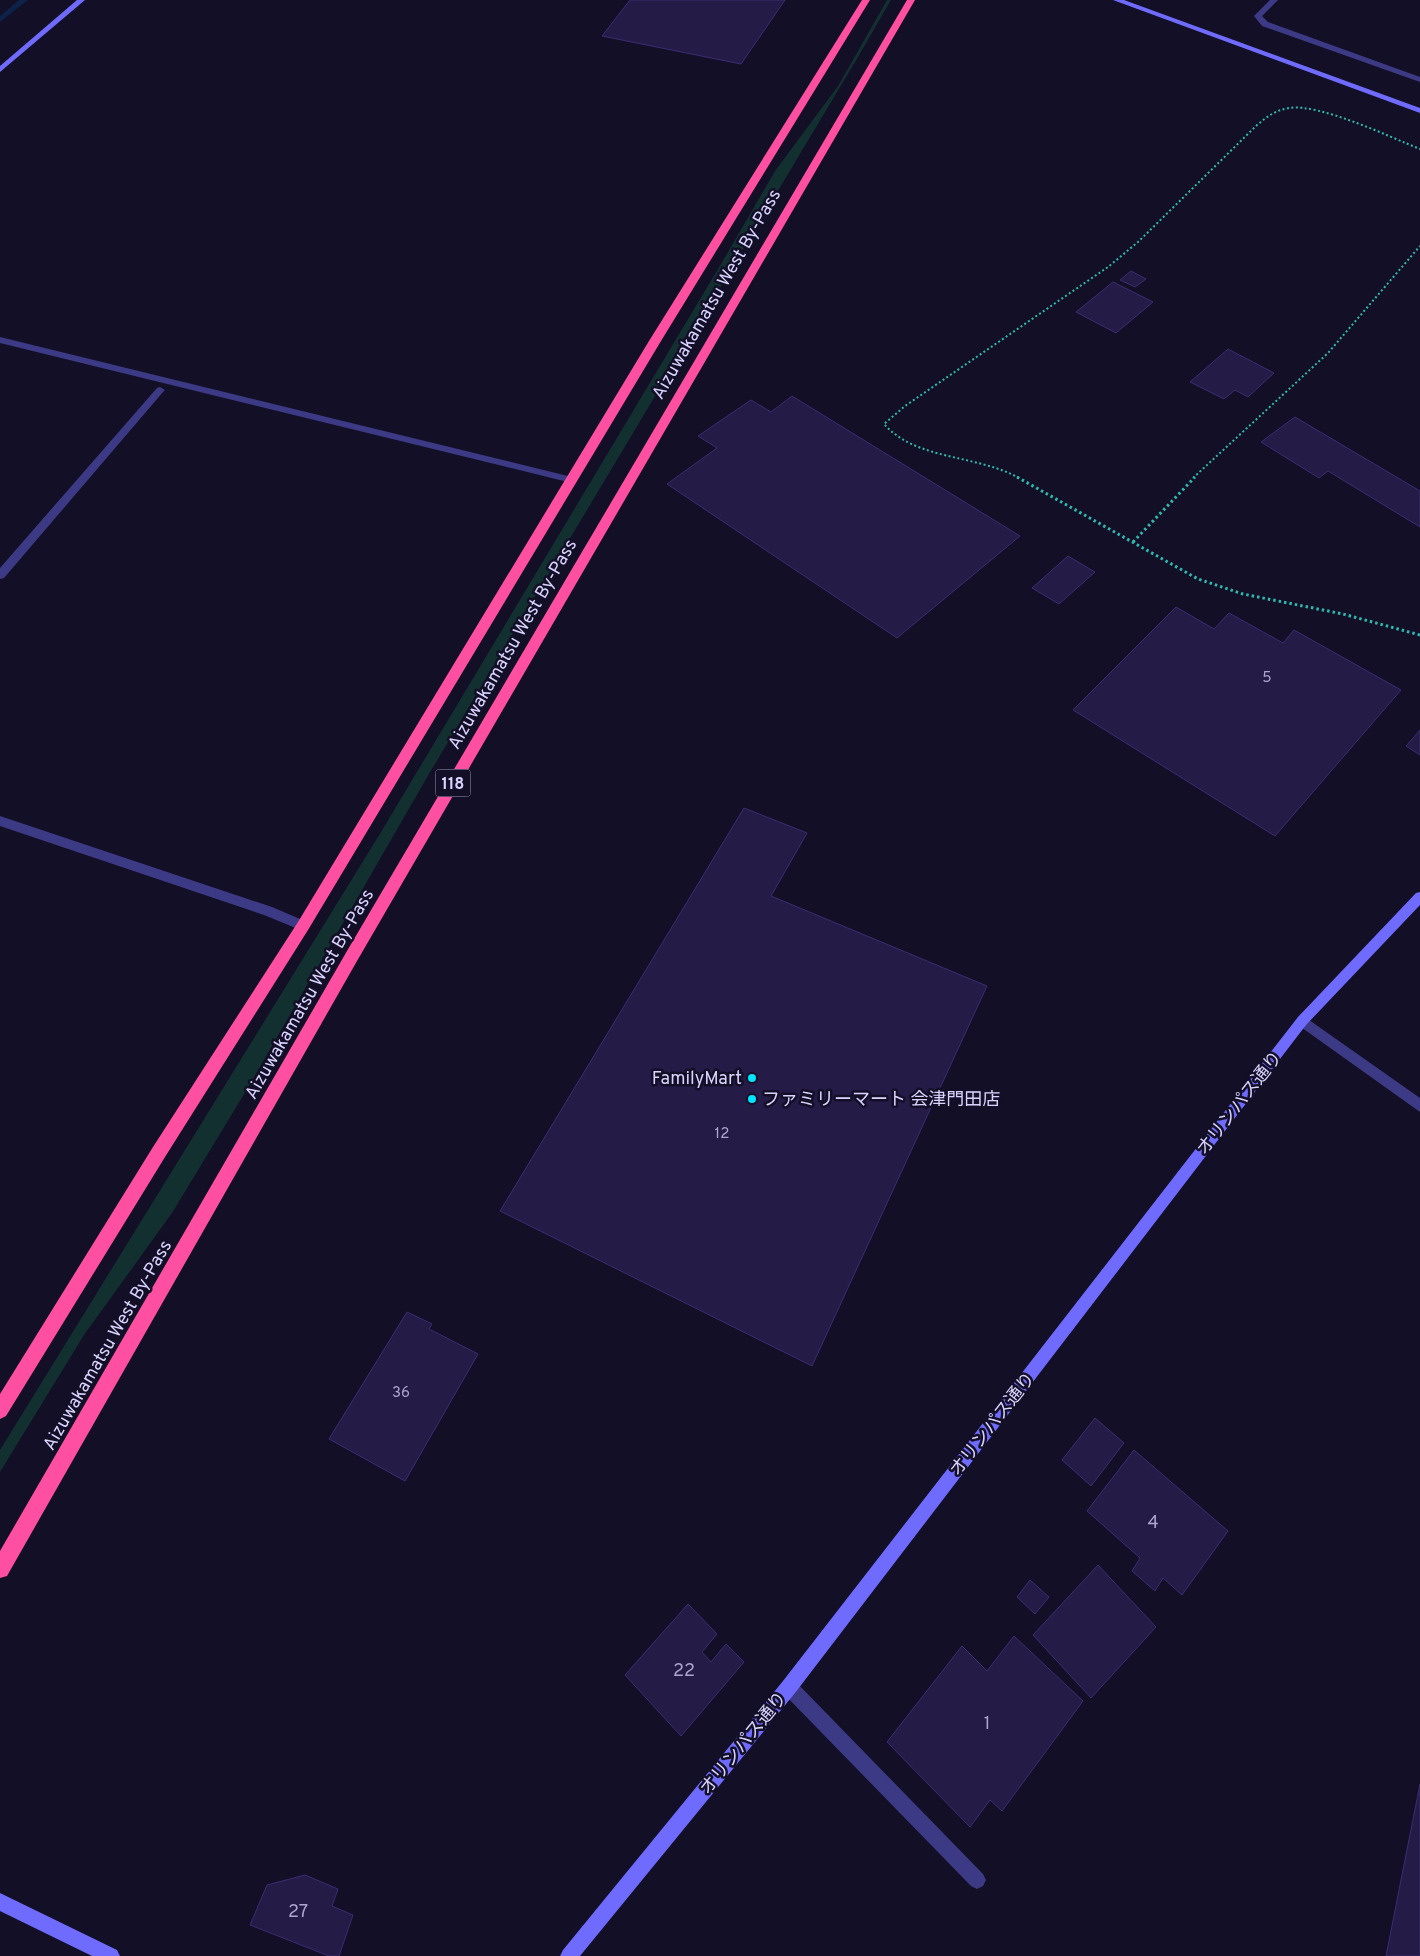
<svg xmlns="http://www.w3.org/2000/svg" width="1420" height="1956" font-family="Overpass,'Noto Sans JP',sans-serif">
<style>
.green{fill:#12302f}
.lines{fill:none;stroke-linecap:round;stroke-linejoin:round}
.stream{fill:#0c2248;fill-rule:evenodd}
.building{fill:#241b47;stroke:#3b2d73}
.path-far1{stroke:#2fb8b0;stroke-width:2;stroke-dasharray:2 2.5;stroke-linecap:butt}
.path{stroke:#2fb8b0;stroke-width:3;stroke-dasharray:2.5 3;stroke-linecap:butt}
.lane{fill:#3d3a85;fill-rule:evenodd}
.street{fill:#3d3a85;fill-rule:evenodd}
.secondary{fill:#6f6bff;fill-rule:evenodd}
.highway{fill:#ff4fa3;fill-rule:evenodd}
.poi-dot{fill:#00e5ff;stroke:#130f26;stroke-width:2}
.labels{text-anchor:middle;stroke-width:5;stroke-linejoin:round;paint-order:stroke}
.number-label{font-size:15px;fill:#aca6d1}
.shield{fill:#130f26;stroke:#9e99be;stroke-width:1}
.shield-label{font-size:16px;font-weight:bold;fill:#d9d4ff}
.street-label{font-size:18px;fill:#d9d4ff;stroke:#130f26}
.poi-label{font-size:18px;fill:#d9d4ff;stroke:#130f26;text-anchor:end}
.near-number-label{font-size:18px;fill:#aca6d1}
</style>
<rect width="100%" height="100%" fill="#130f26"/>
<!-- green -->
<path class="green" d="M887,0H891L858,57L429,774L249,1086L172,1213L84,1335L0,1472V1450L381,832L721,264L775,171L838,86Z"/>
<g class="lines">
<!-- stream -->
<path class="stream" d="M19,0H28L0,22V16Z"/>
</g>
<!-- building -->
<g class="building">
<path d="M630,0H785L741,64L602,36Z"/>
<path d="M1131,271L1146,279L1135,287L1120,280Z"/>
<path d="M1113,282L1153,302L1116,333L1076,312Z"/>
<path d="M1228,349L1274,373L1248,397L1235,390L1224,399L1190,382Z"/>
<path d="M792,396L1020,536L897,638L667,484L717,448L698,436L751,400L771,412Z"/>
<path d="M1295,417L1420,491V527L1328,471L1319,478L1261,442Z"/>
<path d="M1068,556L1095,572L1059,604L1032,588Z"/>
<path d="M1176,607L1214,629L1229,613L1283,643L1294,630L1401,690L1275,836L1073,710Z"/>
<path d="M1420,730V755L1406,746Z"/>
<path d="M744,808L807,833L771,896L987,986L812,1366L500,1211Z"/>
<path d="M407,1312L432,1324L429,1329L478,1354L405,1481L329,1439Z"/>
<path d="M1095,1418L1124,1443L1091,1486L1062,1460Z"/>
<path d="M1134,1450L1228,1531L1182,1595L1163,1578L1155,1591L1132,1571L1140,1558L1087,1511Z"/>
<path d="M1098,1565L1156,1627L1091,1698L1033,1635Z"/>
<path d="M1030,1580L1049,1597L1035,1614L1017,1597Z"/>
<path d="M688,1604L717,1634L702,1652L711,1662L726,1644L744,1662L681,1736L625,1675Z"/>
<path d="M1014,1636L1083,1701L1002,1811L990,1800L970,1827L887,1742L962,1646L987,1671Z"/>
<path d="M1420,1784V1956H1386Z"/>
<path d="M305,1875L338,1889L332,1906L353,1915L339,1956H329L250,1925L267,1885Z"/>
</g>
<g class="lines">
<!-- path-far1 -->
<g class="path-far1">
<path d="M1019,478C976,454 917,461 884,424L905,406L1108,267L1138,242L1256,126C1266,117 1276,110 1289,108C1319,103 1390,137 1420,149"/>
<path d="M1193,478L1328,353L1420,246"/>
</g>
<!-- path -->
<g class="path">
<path d="M1017,477L1198,579L1243,594L1343,614L1420,635"/>
<path d="M1133,542L1195,477"/>
</g>
<!-- lane -->
<g class="lane">
<path d="M160,387L165,390L163,392L4,578L0,579V568L157,388Z"/>
<path d="M0,816L272,907L307,922L309,926L307,930L303,931L264,915L0,826Z"/>
<path d="M1302,1015L1420,1098V1112L1298,1025L1296,1021L1298,1017Z"/>
</g>
<!-- street -->
<g class="street">
<path d="M1270,0H1278L1262,16L1268,22L1420,77V82L1262,26L1254,16Z"/>
<path d="M0,337L572,477L577,480L572,483L0,343Z"/>
<path d="M789,1679L795,1681L983,1874L986,1880L983,1886L977,1889L971,1886L783,1693L781,1687L783,1681Z"/>
</g>
<!-- secondary -->
<g class="secondary">
<path d="M77,0H85L0,72V66Z"/>
<path d="M1113,0H1124L1420,108V113Z"/>
<path d="M1420,892V905L1306,1025L795,1693L580,1956H560L563,1950L783,1681L1298,1017L1416,893Z"/>
<path d="M0,1893L117,1950L120,1956H92L0,1911Z"/>
</g>
<!-- highway -->
<g class="highway">
<path d="M862,0H870L661,341L308,930L165,1157L6,1416L0,1419V1394L153,1147L298,922L649,341Z"/>
<path d="M907,0H915L357,961L7,1576L0,1578V1551L347,951Z"/>
</g>
</g>
<!-- markers -->
<g class="poi-dot">
<circle cx="752" cy="1078" r="5"/>
<circle cx="752" cy="1099" r="5"/>
</g>
<g class="labels">
<!-- number labels -->
<g class="number-label">
<text x="1267" y="682">5</text>
<text x="722" y="1138">12</text>
<text x="401" y="1397">36</text>
</g>
<!-- shield labels -->
<rect class="shield" x="435.5" y="769.5" width="35" height="27" rx="4"/>
<g class="shield-label">
<text x="453" y="789">118</text>
</g>
<!-- street labels -->
<g class="street-label">
<text transform="translate(716 294) rotate(-60)" y="6">Aizuwakamatsu West By-Pass</text>
<text transform="translate(512 644) rotate(-60)" y="6">Aizuwakamatsu West By-Pass</text>
<text transform="translate(309 994) rotate(-60)" y="6">Aizuwakamatsu West By-Pass</text>
<text transform="translate(1239 1103) rotate(-52)" y="6">オリンパス通り</text>
<text transform="translate(107 1345) rotate(-60)" y="6">Aizuwakamatsu West By-Pass</text>
<text transform="translate(992 1424) rotate(-52)" y="6">オリンパス通り</text>
<text transform="translate(743 1743) rotate(-51)" y="6">オリンパス通り</text>
</g>
<!-- poi labels -->
<g class="poi-label">
<text x="742" y="1084">FamilyMart</text>
<text x="762" y="1105" text-anchor="start">ファミリーマート 会津門田店</text>
</g>
<!-- near-number labels -->
<g class="near-number-label">
<text x="1153" y="1528">4</text>
<text x="684" y="1676">22</text>
<text x="987" y="1729">1</text>
<text x="298" y="1917">27</text>
</g>
</g>
</svg>
